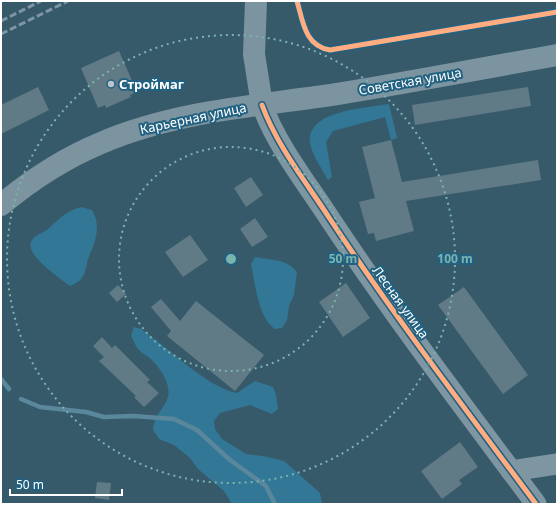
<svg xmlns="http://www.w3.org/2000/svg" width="558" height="505" font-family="'Noto Sans',sans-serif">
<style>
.green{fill:#327796}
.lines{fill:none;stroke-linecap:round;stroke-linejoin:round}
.stream{stroke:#5a879c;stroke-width:4.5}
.building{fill:#607a86}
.minor{stroke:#7d96a1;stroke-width:21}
.major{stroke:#7b949f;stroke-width:22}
.rail{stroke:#7e96a1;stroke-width:3;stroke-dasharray:7 3;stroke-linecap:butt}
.cycleway-casing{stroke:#216181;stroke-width:8}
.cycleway{stroke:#ffac80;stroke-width:5}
.ring{fill:none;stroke:#7bb4af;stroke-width:2;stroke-dasharray:2 4}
.poi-dot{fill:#b9c5cb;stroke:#216181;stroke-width:1.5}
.labels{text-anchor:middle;stroke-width:4;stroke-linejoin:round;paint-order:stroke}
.street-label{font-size:13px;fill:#fff;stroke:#216181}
.poi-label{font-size:13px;font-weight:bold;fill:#fff;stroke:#216181;text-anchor:start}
.centre{fill:#7bb4af;stroke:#216181;stroke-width:2}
.ring-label{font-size:12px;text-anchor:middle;font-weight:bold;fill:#7bb4af;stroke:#216181;stroke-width:4;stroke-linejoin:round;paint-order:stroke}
</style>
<rect width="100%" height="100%" fill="#375a6b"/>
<!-- green -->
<g class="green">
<path d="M389,104L397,138L391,140L385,117L333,131L326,142L332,177L328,180C322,169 312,155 310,143C306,110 366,108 389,104Z"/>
<path d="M81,207L92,210C101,225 96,240 90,254C83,270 89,278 70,286C61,279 25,255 31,242C35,234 42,234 48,229C59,219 66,211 81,207Z"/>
<path d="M255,257C271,260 287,259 297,272L294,295L289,306L287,320L282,328L275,329C258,318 255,283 251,264Z"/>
<path d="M134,327L141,329C169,348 206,387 237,393L255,381L273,387L276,395L278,409L272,414L250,405L220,413L214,421L215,429L222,439L246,454L263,456L284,461L320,493L322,504H232L224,491L198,469L190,458L174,445L159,439L153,430C154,414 164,410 168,397C171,383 160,368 151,359C148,356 144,355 141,352C136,348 134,341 131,336Z"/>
</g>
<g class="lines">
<!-- stream -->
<g class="stream">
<path d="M1,379L9,389"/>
<path d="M21,399L40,407L86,412L104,417L133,416L174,419L197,430L230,460L266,486L275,504"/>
</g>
</g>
<!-- building -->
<g class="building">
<path d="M119,51L137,92L130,95L131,97L115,104L106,108L105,105L98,108L81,68Z"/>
<path d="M38,87L49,110L1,134V105Z"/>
<path d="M528,87L531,106L415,125L412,105Z"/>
<path d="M391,140L402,182L538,160L541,180L406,201L414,231L376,241L374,233L368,234L359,202L375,198L362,147Z"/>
<path d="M251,177L263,195L246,207L234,188Z"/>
<path d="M255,218L268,237L252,247L240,229Z"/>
<path d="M190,235L208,260L183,277L165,252Z"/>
<path d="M346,283L370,318L343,337L319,302Z"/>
<path d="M118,285L126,294L117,302L109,293Z"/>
<path d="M464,287L528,375L503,394L438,305Z"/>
<path d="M161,299L180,321L196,301L264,355L235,391L167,336L171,331L151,307Z"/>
<path d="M102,337L112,348L115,345L150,380L147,382L159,393L144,407L134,397L136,396L99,361L104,357L93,346Z"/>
<path d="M460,442L478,467L459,480L462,484L442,499L421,471Z"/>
<path d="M97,482L111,483L109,500L95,498Z"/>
</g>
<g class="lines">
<!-- minor -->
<g class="minor">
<path d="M262,105C277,146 306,182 330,219C395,317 466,410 536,504"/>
<path d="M511,471L557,464"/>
</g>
<!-- major -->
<g class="major">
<path d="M256,1L254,54L262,105"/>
<path d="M1,205C31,180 65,158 101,143C175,111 258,106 337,94C410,82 484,68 557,55"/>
</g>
<!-- rail -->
<g class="rail">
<path d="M1,21L41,1"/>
<path d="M1,34L68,1"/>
</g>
<!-- cycleway casing -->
<g class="cycleway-casing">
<g id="cycleway">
<path d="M297,1C303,22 305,46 330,50L557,12"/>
<path d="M262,105C277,146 306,182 330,219C395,317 466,410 536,504"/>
</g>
</g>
<!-- cycleway -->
<use href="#cycleway" class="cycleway"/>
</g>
<!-- distance rings -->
<g class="ring">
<circle cx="231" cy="259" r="112"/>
<circle cx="231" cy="259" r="224"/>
</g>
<!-- markers -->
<circle class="poi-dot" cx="111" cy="84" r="4"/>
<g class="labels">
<!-- street labels -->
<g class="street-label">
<text transform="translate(410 81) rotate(-10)" y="5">Советская улица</text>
<text transform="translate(193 118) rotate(-12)" y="5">Карьерная улица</text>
<text transform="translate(401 302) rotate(54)" y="5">Лесная улица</text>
</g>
<!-- poi labels -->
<g class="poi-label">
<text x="119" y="89">Строймаг</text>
</g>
</g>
<circle cx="231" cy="259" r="6" class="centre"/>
<g class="ring-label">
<text x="343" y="263">50 m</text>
<text x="455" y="263">100 m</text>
</g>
<!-- border -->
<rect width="558" height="505" fill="none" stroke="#ffffff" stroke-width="4"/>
<!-- scale -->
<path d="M10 489v6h112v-6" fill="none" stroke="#ffffff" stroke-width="2"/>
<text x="16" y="489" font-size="12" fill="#ffffff" stroke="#216181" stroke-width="3" paint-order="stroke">50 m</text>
</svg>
